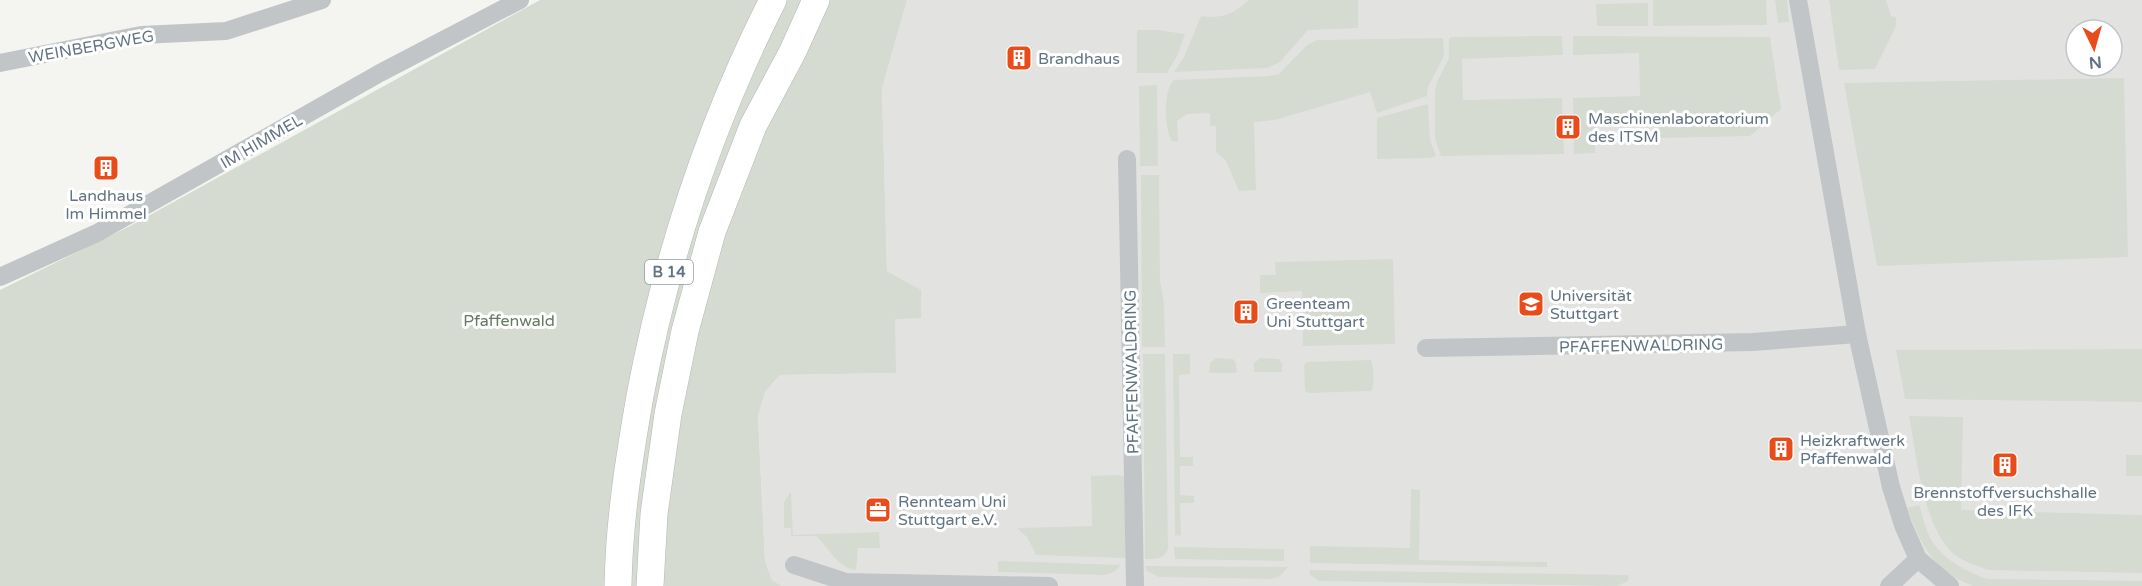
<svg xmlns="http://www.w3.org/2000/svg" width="2142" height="586" font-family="'Varela Round',sans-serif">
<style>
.built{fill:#e2e3e1;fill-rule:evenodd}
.green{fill:#d5dbd1}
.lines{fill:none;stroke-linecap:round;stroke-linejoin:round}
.highway-casing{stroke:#b4b7ba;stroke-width:28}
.minor{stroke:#c1c5c8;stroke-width:18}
.highway{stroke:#fff;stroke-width:27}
.labels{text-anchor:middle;stroke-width:6;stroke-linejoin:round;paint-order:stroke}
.shield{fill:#fff;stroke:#919ea8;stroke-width:1.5}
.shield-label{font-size:15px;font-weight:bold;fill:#627482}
.street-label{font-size:16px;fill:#627482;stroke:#fff}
.poi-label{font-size:16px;fill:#627482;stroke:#fff;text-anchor:start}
.park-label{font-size:16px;fill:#667961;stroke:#fff}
</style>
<rect width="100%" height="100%" fill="#f4f4f0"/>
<!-- built -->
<path class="built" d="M907,0H2142V586H782L772,580L765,561L758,417L765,392L780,375L895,373V319L920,290L887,271L882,89ZM2076,30H2112V66H2076Z"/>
<!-- green -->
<g class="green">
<path d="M540,0H907L882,89L887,271L921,290V318L895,319L896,373L780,375L765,392L758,417L765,561L772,580L782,586H0V290L130,226Z"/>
<path d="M1249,0H1358V28L1308,30L1280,62L1268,68L1174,72L1184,57L1201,16C1223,19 1233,14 1249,0Z"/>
<path d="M1653,0H1766L1767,25L1653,26Z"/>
<path d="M1775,0H1787L1789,22L1778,23Z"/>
<path d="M1829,0H1886L1891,16L1896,17V26L1875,69L1839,70Z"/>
<path d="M1648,3V26H1597L1596,4Z"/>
<path d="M1137,30H1158L1185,34L1178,54L1167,73H1137Z"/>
<path d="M1562,36L1563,55L1462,59L1463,100L1562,98L1564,154L1441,156L1435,138V91L1437,82L1449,58V39L1451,37Z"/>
<path d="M1573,36L1770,37L1781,109L1750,136L1660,138L1659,124L1595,125V153L1574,154L1573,98L1640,96L1639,53L1573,55Z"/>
<path d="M1443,38L1444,56L1428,87L1427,96L1377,113L1370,92L1275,120L1254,122L1256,190L1239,191L1226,161L1216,152V126H1210V113L1187,114L1177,121L1178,142L1172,141C1164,131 1163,89 1174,80L1269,76L1279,74L1307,45L1317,40Z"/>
<path d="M2124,78L2128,257L1877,266L1844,83Z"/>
<path d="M1157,85L1158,166H1140L1139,86Z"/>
<path d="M1428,104L1430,140L1436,156L1431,158L1377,159V118Z"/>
<path d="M1141,175H1159L1160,281L1164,303L1165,347H1142Z"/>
<path d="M1393,259L1395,344L1303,346L1302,291L1260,293V275H1276L1275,262Z"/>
<path d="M2142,349V402L1905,399L1896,350Z"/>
<path d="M1143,354H1165L1168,548C1164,560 1156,559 1145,559Z"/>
<path d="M1173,354H1190V374L1179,375L1180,457H1193V466H1180V495L1194,496V503H1180L1181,536L1175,535Z"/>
<path d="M1216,358L1233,359L1236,363L1237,373H1209L1210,363Z"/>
<path d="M1260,358L1279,359L1282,364V372H1254V363Z"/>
<path d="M1371,360C1374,368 1375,384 1371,391L1309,393L1305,391L1304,366L1306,362Z"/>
<path d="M1909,416L1963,417L1961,510L2142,515V573L1989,570C1977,566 1964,562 1955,555C1922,527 1917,456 1909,416Z"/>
<rect x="2126" y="455" width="16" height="21"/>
<path d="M1119,475L1124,477V480L1127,554L1125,558L1036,555L1027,537L1017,528L1092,526L1091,476Z"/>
<path d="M1411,489L1420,490L1419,560L1547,562V567L1310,563V546L1410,548Z"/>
<path d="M791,492L793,535L879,532L880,548H858L856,570C837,568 830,548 816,536H791V528H784V502Z"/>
<path d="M1919,505C1923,517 1926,531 1932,541C1945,561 1966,571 1987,579L2142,581V586H1973C1933,570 1922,547 1907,508Z"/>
<path d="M1174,547L1284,549V561L1175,559Z"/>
<path d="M998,561L1121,565L1114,572L1104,575L998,572Z"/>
<path d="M1145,566L1288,567L1279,577L1271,579L1159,577L1147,571Z"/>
<path d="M1310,570L1629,575L1628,581L1617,586L1319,581L1310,575Z"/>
</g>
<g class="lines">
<!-- highway casing -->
<g class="highway-casing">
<g id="highway">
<path d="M618,586C619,522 629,459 640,396C666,259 710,124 773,0"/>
<path d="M650,586L654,514L668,414L685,331L712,232L753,126L793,51L816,0"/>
</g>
</g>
<!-- minor -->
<g class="minor">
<path d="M1798,0L1857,334L1891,487L1903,525L1918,559L1950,586"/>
<path d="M0,63L141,35L226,31L322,0"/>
<path d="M1127,159L1135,586"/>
<path d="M0,277L97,233L380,73L520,0"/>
<path d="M1426,348L1753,342L1857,334"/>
<path d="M794,565L846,582L1049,586"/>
<path d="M1889,586L1918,559"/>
</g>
<!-- highway -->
<use href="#highway" class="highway"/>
</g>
<!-- icons -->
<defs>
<g id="building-square" transform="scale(1.35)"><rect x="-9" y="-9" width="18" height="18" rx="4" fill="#e94c1b" stroke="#fff"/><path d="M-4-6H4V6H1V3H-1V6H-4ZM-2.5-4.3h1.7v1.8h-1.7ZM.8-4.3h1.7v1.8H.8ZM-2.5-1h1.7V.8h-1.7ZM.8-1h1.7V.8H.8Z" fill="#fff"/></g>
<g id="university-square" transform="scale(1.35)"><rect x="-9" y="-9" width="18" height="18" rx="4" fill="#e94c1b" stroke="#fff"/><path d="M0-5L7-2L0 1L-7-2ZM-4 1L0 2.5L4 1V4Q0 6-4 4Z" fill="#fff"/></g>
<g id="office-square" transform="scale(1.35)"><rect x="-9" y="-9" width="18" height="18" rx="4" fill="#e94c1b" stroke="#fff"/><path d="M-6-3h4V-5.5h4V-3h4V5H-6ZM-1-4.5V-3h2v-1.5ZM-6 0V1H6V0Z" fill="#fff"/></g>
</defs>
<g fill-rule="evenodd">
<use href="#building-square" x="1019" y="58"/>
<use href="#building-square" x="1568" y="127"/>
<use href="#building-square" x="106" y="168"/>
<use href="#university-square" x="1531" y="304"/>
<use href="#building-square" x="1246" y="312"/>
<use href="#building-square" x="1781" y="449"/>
<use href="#building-square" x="2005" y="465"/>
<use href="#office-square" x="878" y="510"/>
</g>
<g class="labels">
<!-- shield labels -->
<rect class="shield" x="645" y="260" width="48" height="24" rx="4.5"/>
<g class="shield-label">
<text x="669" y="277">B 14</text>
</g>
<!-- street labels -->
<g class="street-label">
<text transform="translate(91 46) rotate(-10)" y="6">WEINBERGWEG</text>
<text transform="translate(261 141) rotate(-30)" y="6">IM HIMMEL</text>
<text transform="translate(1641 345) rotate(-1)" y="6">PFAFFENWALDRING</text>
<text transform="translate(1131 372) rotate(-91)" y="6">PFAFFENWALDRING</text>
</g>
<!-- poi labels -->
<g class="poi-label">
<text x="1038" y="64">Brandhaus</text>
<text x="1588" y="124">Maschinenlaboratorium<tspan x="1588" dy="18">des ITSM</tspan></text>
<text x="106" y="201" text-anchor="middle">Landhaus<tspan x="106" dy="18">Im Himmel</tspan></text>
<text x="1550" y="301">Universität<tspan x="1550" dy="18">Stuttgart</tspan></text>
<text x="1266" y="309">Greenteam<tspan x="1266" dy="18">Uni Stuttgart</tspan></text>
<text x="1800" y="446">Heizkraftwerk<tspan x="1800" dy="18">Pfaffenwald</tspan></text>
<text x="2005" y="498" text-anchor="middle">Brennstoffversuchshalle<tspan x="2005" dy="18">des IFK</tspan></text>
<text x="898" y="507">Rennteam Uni<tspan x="898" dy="18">Stuttgart e.V.</tspan></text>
</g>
<!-- park labels -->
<g class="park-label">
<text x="509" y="326">Pfaffenwald</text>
</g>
</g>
<!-- north arrow -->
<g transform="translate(2094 48) rotate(175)"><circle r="28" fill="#ffffff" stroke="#c0c7cd" stroke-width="1.5"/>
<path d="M0-4.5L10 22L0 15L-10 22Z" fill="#e94c1b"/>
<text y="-9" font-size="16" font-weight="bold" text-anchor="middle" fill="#627482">N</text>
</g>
</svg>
